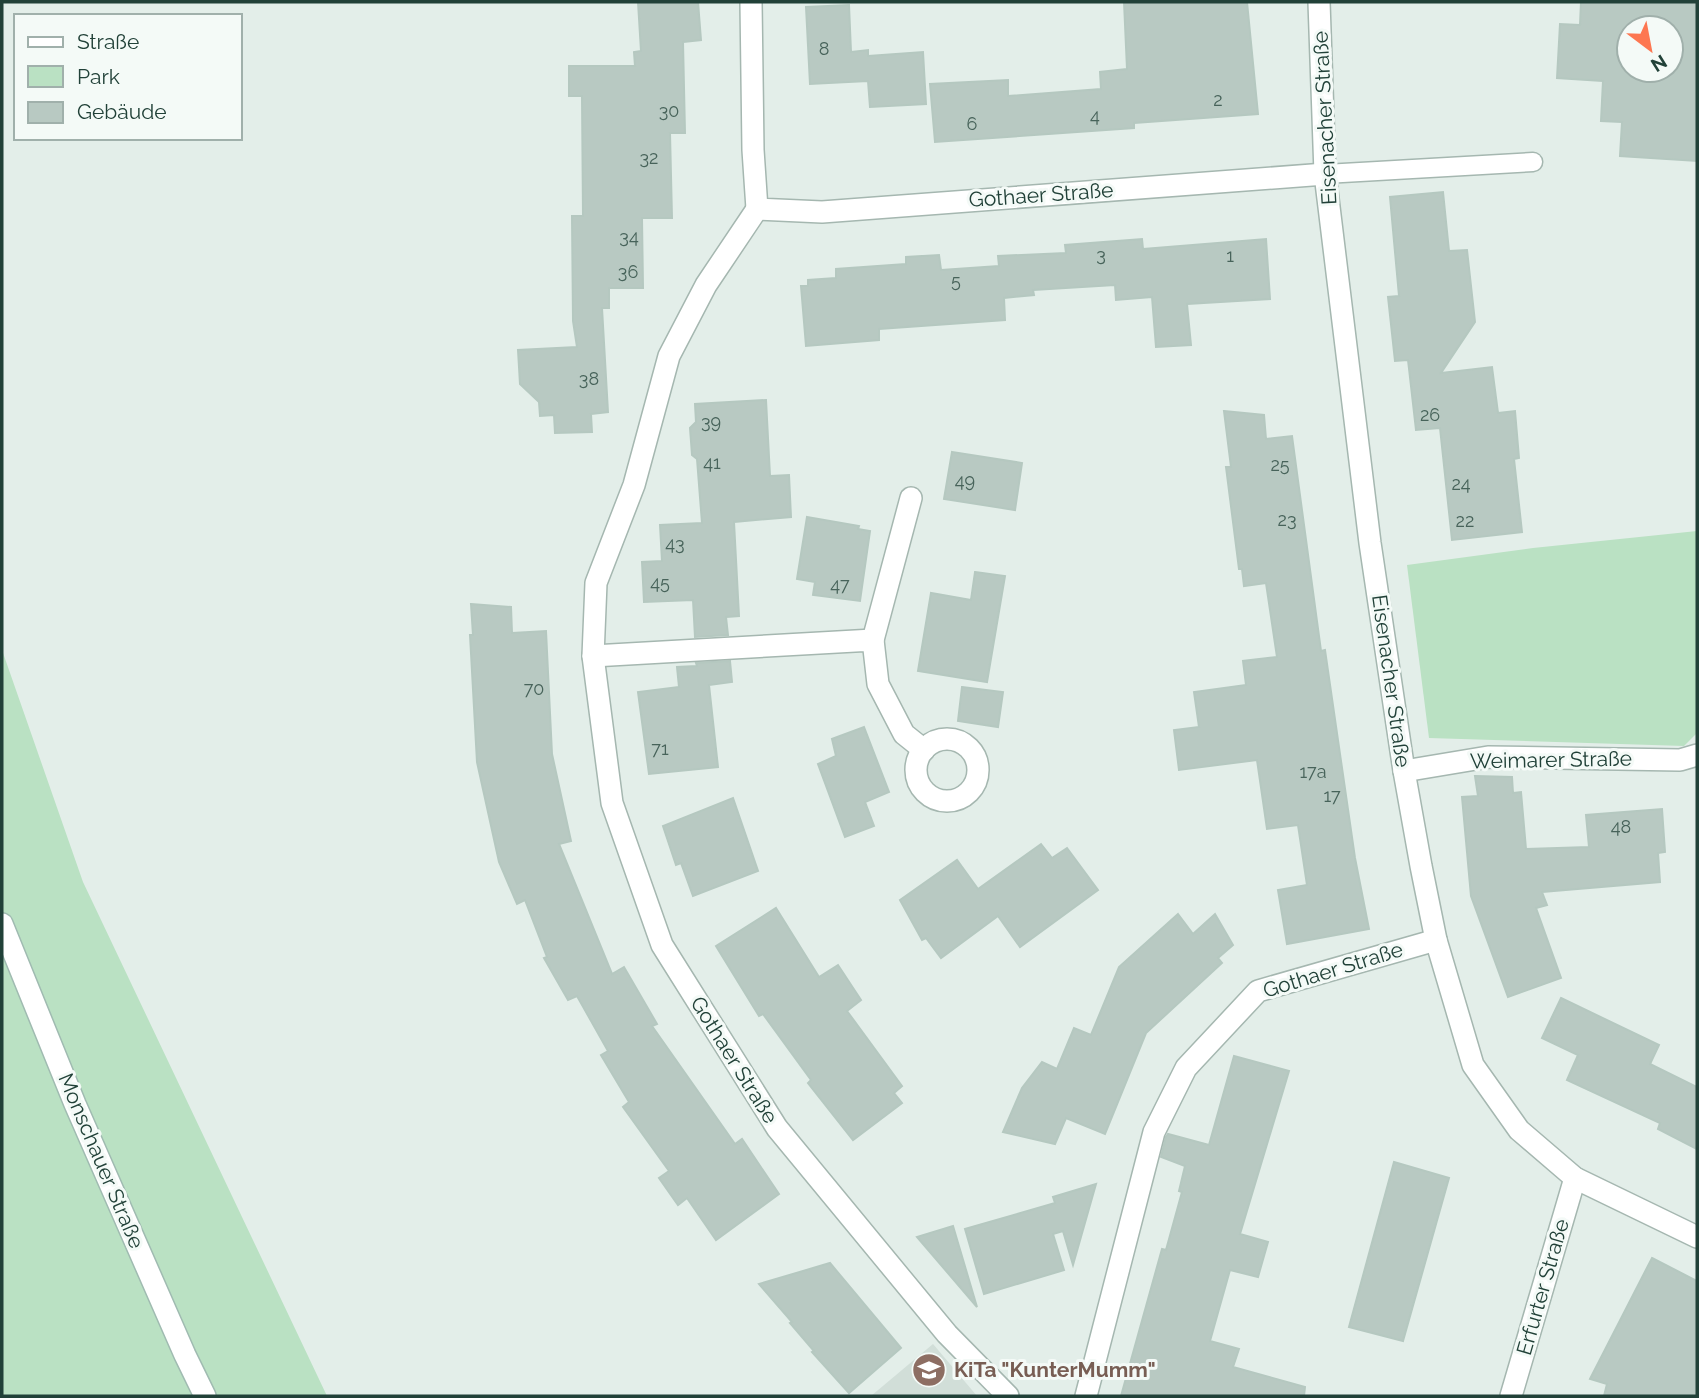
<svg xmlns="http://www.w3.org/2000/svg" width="1699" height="1398" font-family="Raleway,sans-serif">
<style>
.built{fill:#d1ded8}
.green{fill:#bae1c3}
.building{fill:#b8c9c2;stroke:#b5c8c0;stroke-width:2;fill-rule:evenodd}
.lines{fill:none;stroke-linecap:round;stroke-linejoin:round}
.lane-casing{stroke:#a5b7b0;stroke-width:21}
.street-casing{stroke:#a5b7b0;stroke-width:24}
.secondary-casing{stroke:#a0bbb1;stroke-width:24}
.lane{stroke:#fff;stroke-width:18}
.street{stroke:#fff;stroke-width:21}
.secondary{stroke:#fff;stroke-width:21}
.labels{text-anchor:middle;stroke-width:6;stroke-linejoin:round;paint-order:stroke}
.number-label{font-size:18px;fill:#47635a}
.street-label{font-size:21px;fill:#214138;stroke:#f4faf7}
.education-label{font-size:21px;font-weight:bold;fill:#785e54;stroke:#f4faf7;text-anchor:start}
</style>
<rect width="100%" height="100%" fill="#e3eee9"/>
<!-- built -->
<path class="built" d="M933,1344L977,1396H871Z"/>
<!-- green -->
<g class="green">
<path d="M1697,531V733L1684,746L1429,738L1407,565L1533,548Z"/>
<path d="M2,650L83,882L327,1396H2Z"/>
</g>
<!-- building -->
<g class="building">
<path d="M638,2H698L701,40L683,42L685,133H670L672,218H642L643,288H609V308H602L608,412L591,414L592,432L555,433L554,415L540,416L539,402L520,384L518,350L577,347L573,321L572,216H583L582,96H569V66H635L634,52L641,51Z"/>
<path d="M1124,2H1247L1258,114L1134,123V128L935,142L930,84L1008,80V96L1101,89L1100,72L1127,69Z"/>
<path d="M1581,2H1697V161L1620,156L1622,122L1601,121L1603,81L1557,78L1560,24L1580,25ZM1629,28H1671V70H1629Z"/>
<path d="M849,5L851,52L868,50V56L923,52L926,104L870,107L868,81L810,84L806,7Z"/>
<path d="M1443,192L1449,251L1467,250L1475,322L1441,373L1492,367L1498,413L1515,411L1519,458L1514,459L1522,532L1452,540L1440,428L1416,430L1408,360L1395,361L1388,297L1399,296L1390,197Z"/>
<path d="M1142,239L1143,249L1266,239L1270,299L1187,304L1191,345L1156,347L1152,297L1116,300L1115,285L1033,290L1034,295L1004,298L1005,320L879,329V340L806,346L801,286H808V280L836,278V269L906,264V257L939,255L941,270L999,266L998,256L1066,253L1065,245Z"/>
<path d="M766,400L770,476L789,475L791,517L734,522L739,616L726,617L728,635L695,637L693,600L644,602L642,562L662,561L660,525L702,523L697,459L692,455L690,428L696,422L695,404Z"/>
<path d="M1224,411L1264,415L1266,439L1292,436L1321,651L1325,650L1355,858L1369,929L1287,944L1278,890L1307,885L1298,825L1267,829L1257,760L1179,770L1174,730L1199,727L1194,692L1246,685L1243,661L1277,657L1266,583L1244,586L1242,569H1239L1226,467H1231Z"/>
<path d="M952,452L1022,463L1015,510L944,499Z"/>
<path d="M807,517L859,526L858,529L870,531L860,601L813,595L815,582L797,579Z"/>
<path d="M975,572L1005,576L987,682L918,671L931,593L971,600Z"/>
<path d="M471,604L511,607L512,633L546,631L552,754L571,841L559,844L612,974L624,967L657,1024L652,1026L735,1144L742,1139L779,1194L716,1240L687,1198L678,1205L659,1178L669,1171L623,1107L629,1102L601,1055L608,1051L577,996L568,1000L544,958L547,957L525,900L517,904L499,862L477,762L470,635H473Z"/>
<path d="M730,661L732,682L709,685L718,767L649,774L638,692L679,687L677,667L697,666L696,663Z"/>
<path d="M962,687L1003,692L998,727L958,721Z"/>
<path d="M864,727L889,792L865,802L874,826L845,837L818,764L836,756L832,739Z"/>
<path d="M1475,776L1512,777L1513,793L1521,792L1526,849L1589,847L1586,815L1662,809L1665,852L1658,853L1660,882L1542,892L1547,905L1536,908L1561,978L1508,997L1471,896L1462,797L1478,796Z"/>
<path d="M733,798L758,871L693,896L681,863L676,865L663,826Z"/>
<path d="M1041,844L1052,858L1067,848L1098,890L1020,947L998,916L941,958L926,938L922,940L900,900L957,860L978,889Z"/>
<path d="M776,908L819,977L838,965L861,1000L847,1011L902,1086L894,1093L902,1103L853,1140L808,1083L811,1080L763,1014L759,1016L716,946Z"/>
<path d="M1178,914L1193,934L1215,914L1233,945L1218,958L1222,963L1146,1033L1105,1134L1066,1118L1055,1144L1003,1132L1022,1088L1042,1062L1057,1069L1074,1028L1091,1035L1119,967Z"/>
<path d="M1561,998L1659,1045L1650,1064L1697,1087V1149L1658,1129L1660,1123L1567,1080L1578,1055L1542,1038Z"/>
<path d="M1234,1056L1289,1071L1240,1234L1268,1242L1258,1277L1230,1270L1210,1341L1239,1349L1233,1367L1305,1387L1304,1396H1121L1162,1249L1166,1250L1182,1192L1179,1191L1185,1166L1161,1157L1166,1137L1168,1134L1209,1145Z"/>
<path d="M1394,1162L1449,1178L1403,1341L1349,1327Z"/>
<path d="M1096,1184L1073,1265L1063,1231L1053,1234L1064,1270L984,1294L965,1229L1055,1203L1053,1197Z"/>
<path d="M953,1226L977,1307L917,1237Z"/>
<path d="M1652,1258L1697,1281V1396H1604L1607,1384L1590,1379Z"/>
<path d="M830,1263L901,1348L849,1393L812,1352L814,1351L790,1323L792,1322L759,1284Z"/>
</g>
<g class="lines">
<!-- lane casing -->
<g class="lane-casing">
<path id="lane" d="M1325,174L1533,162"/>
</g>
<!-- street casing -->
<g class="street-casing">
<g id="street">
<path d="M751,2L753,150L757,209L822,212L1325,174"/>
<path d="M1319,2L1325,174L1370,543L1404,771L1421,866L1436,940L1473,1065L1519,1130L1575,1178L1697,1237"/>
<path d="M757,209L706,285L669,356L634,485L596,583L593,656L612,803L662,945L777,1128L947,1334L1008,1396"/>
<path d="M873,640L911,498"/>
<path d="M593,656L873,640L878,684L904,734L924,750"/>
<circle cx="947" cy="770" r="31"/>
<path d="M1404,771L1488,757L1680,760L1697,755"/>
<path d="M1086,1396L1154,1132L1186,1068L1258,991L1436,940"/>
<path d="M1511,1396L1575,1178"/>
</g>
</g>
<!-- secondary casing -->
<g class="secondary-casing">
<path id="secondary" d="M2,924L75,1104L185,1355L205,1396"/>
</g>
<!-- lane -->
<use href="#lane" class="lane"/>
<!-- street -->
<use href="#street" class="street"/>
<!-- secondary -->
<use href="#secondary" class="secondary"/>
</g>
<!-- icons -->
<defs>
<g id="school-disc" transform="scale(1.75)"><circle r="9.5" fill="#8d6e63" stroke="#f4faf7"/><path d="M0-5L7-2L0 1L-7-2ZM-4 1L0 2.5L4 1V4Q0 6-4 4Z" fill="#fff"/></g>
</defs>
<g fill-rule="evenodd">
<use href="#school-disc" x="929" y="1370"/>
</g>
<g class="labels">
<!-- number labels -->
<g class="number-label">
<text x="824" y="55">8</text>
<text x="1218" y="106">2</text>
<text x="669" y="117">30</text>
<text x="1095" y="122">4</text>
<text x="972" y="130">6</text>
<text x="649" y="164">32</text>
<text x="629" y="243">34</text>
<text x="1101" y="261">3</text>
<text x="1230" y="262">1</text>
<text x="628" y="278">36</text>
<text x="956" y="287">5</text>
<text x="589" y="385">38</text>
<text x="1430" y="421">26</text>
<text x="711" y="428">39</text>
<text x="712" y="469">41</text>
<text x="1280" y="471">25</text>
<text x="965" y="487">49</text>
<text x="1461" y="490">24</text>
<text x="1287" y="526">23</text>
<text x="1465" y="527">22</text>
<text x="675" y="550">43</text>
<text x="660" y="589">45</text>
<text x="840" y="591">47</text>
<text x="534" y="695">70</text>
<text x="660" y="755">71</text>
<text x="1313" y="778">17a</text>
<text x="1332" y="802">17</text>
<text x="1621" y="833">48</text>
</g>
<!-- street labels -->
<g class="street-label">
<text transform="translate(1325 118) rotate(-93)" y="7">Eisenacher Straße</text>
<text transform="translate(1041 195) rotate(-4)" y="7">Gothaer Straße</text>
<text transform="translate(1391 681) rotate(82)" y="7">Eisenacher Straße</text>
<text transform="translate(1551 760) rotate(-1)" y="7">Weimarer Straße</text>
<text transform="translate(1333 970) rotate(-17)" y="7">Gothaer Straße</text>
<text transform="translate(734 1060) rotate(58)" y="7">Gothaer Straße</text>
<text transform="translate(101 1161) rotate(67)" y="7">Monschauer Straße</text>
<text transform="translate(1543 1287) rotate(-74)" y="7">Erfurter Straße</text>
</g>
<!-- education labels -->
<g class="education-label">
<text x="954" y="1377">KiTa "KunterMumm"</text>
</g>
</g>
<!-- border -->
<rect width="1699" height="1398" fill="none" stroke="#214138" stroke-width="7"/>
<!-- legend -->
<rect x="14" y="14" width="228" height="126" fill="#f4faf7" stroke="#a0b0ab" stroke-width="2"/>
<rect x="28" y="37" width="35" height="10" fill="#ffffff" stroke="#a0b0ab" stroke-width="2"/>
<text x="77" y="49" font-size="21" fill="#214138">Straße</text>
<rect x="28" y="66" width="35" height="21" fill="#bae1c3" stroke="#a0b0ab" stroke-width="2"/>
<text x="77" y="84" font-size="21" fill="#214138">Park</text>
<rect x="28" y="102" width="35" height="21" fill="#b8c9c2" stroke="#a0b0ab" stroke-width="2"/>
<text x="77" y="119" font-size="21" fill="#214138">Gebäude</text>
<!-- north arrow -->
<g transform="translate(1650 49) rotate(148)"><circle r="33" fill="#f4faf7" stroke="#a0b0ab" stroke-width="2"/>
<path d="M0-5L12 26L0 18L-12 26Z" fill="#fd7751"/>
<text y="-10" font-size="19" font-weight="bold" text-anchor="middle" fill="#214138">N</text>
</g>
</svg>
